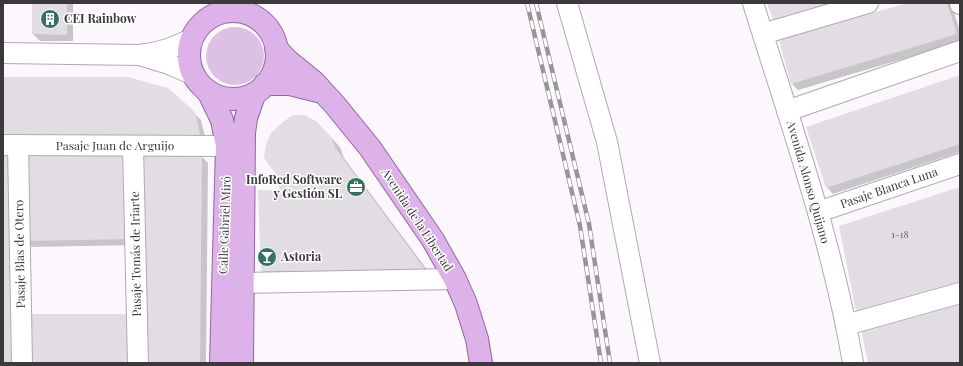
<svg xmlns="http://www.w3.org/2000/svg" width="963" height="366" font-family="'Playfair Display',serif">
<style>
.green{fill:#ddc1e5}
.shadow{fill:#0003}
.building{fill:#e1dde3}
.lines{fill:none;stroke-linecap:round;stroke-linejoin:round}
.minor-casing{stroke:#aeaaaf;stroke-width:22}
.major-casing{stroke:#9466a2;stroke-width:24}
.minor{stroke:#fff;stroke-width:20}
.major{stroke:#dcb2e8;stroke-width:22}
.rail-casing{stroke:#989598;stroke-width:4.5}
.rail{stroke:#fff;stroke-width:3;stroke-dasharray:9;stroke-linecap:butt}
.labels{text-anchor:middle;stroke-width:3;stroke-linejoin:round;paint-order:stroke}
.number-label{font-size:10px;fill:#646265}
.poi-label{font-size:12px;font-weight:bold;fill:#3b393b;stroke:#fff;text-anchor:start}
.street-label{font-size:12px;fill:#3b393b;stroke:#fff}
</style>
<rect width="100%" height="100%" fill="#fbf7fc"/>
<!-- green -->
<circle class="green" cx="235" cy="56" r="29"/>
<!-- shadow -->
<g class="shadow">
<path d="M33,3H73V41H40L33,34Z"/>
<path d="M911,3H951L960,31V42L798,90L792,84Z"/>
<path d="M960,76V152L833,194L827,187Z"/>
<path d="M3,78L194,113L201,120L207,145Z"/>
<path d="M325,131L340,147L344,158L434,279H271L262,270L280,192Z"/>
<path d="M24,154L138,245L32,247L25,241Z"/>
<path d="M201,156L208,163L206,363H150Z"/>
<path d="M960,188V291L864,317L857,310Z"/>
</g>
<!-- building -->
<g class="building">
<path d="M32,3H67V35L32,34Z"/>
<path d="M767,3H836L774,22Z"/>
<path d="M907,3H947L957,34L791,84L779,40Z"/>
<path d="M960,75V144L826,188L806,127Z"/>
<path d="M3,77H128L168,88L195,112L201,139H3Z"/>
<path d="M293,115H305L317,122L331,137L336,149L426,271H261L258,190L279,191V178L264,158L266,144L271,133L283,122Z"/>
<path d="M3,152H10L15,363H3Z"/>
<path d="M23,153L127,154L131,239L24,241Z"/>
<path d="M140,154L202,155L200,363H149Z"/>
<path d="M960,187V283L856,311L839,226Z"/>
<path d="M960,300V363H868L861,329Z"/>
<path d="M28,314H132L134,363H31Z"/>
</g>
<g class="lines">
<!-- minor casing -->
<g class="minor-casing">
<g id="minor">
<path d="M567,3L607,142L650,363"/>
<path d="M753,3C790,122 832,240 853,363"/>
<path d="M960,3V4"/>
<path d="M763,34L868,3"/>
<path d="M191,39C173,48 159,53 139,55L169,64L194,75"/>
<path d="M3,53L139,55"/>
<path d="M787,111L960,51"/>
<path d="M3,145L227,146"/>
<path d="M18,145L22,363"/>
<path d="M133,146L138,363"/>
<path d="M818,212L960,164"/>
<path d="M243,283L455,279"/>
<path d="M846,325L960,293"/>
</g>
</g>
<!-- major casing -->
<g class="major-casing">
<g id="major">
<circle cx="233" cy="55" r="44"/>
<path d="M276,48L287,60L314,82L335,105L370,148L433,240L455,279L466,304L477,339L481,363"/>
<path d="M265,84H290L322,92"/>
<path d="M208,91L222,120L227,146L221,363"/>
<path d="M242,363L244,133L246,118L254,95"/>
</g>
</g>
<!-- minor -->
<use href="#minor" class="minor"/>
<!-- major -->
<use href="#major" class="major"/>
<!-- rail casing -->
<g class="rail-casing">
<g id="rail">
<path d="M527,3L580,226L601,363"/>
<path d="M536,3L589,224L610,363"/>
</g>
</g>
<!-- rail -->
<use href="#rail" class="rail"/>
</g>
<!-- icons -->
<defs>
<g id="building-disc" transform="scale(1)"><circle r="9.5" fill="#35715c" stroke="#fff"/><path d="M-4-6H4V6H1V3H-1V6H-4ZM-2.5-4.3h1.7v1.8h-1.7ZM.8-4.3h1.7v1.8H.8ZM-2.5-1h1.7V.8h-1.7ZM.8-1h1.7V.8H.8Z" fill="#fff"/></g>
<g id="office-disc" transform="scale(1)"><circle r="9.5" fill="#35715c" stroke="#fff"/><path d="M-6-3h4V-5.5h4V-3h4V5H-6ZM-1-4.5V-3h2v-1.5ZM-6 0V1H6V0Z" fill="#fff"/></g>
<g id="bar-disc" transform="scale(1)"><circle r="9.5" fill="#35715c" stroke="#fff"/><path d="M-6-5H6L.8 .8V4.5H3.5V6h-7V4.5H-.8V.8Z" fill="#fff"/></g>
</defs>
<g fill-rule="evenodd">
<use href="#building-disc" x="50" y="19"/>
<use href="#office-disc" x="356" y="187"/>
<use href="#bar-disc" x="267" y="257"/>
</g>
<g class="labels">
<!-- number labels -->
<g class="number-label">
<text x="900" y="238">1-18</text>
</g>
<!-- poi labels -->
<g class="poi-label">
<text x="64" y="23">CEI Rainbow</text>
<text x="342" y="184" text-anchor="end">InfoRed Software<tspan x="342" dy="14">y Gestión SL</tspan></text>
<text x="281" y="261">Astoria</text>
</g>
<!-- street labels -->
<g class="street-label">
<text x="115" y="150">Pasaje Juan de Arguijo</text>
<text transform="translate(808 182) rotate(74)" y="4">Avenida Alonso Quijano</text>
<text transform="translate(889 188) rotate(-19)" y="4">Pasaje Blanca Luna</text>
<text transform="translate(417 220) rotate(57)" y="4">Avenida de la Libertad</text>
<text transform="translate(225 225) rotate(-88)" y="4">Calle Gabriel Miró</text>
<text transform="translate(20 254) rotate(-91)" y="4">Pasaje Blas de Otero</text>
<text transform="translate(136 254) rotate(-91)" y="4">Pasaje Tomás de Iriarte</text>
</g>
</g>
<!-- border -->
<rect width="963" height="366" fill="none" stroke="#3b393b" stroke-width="8"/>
</svg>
